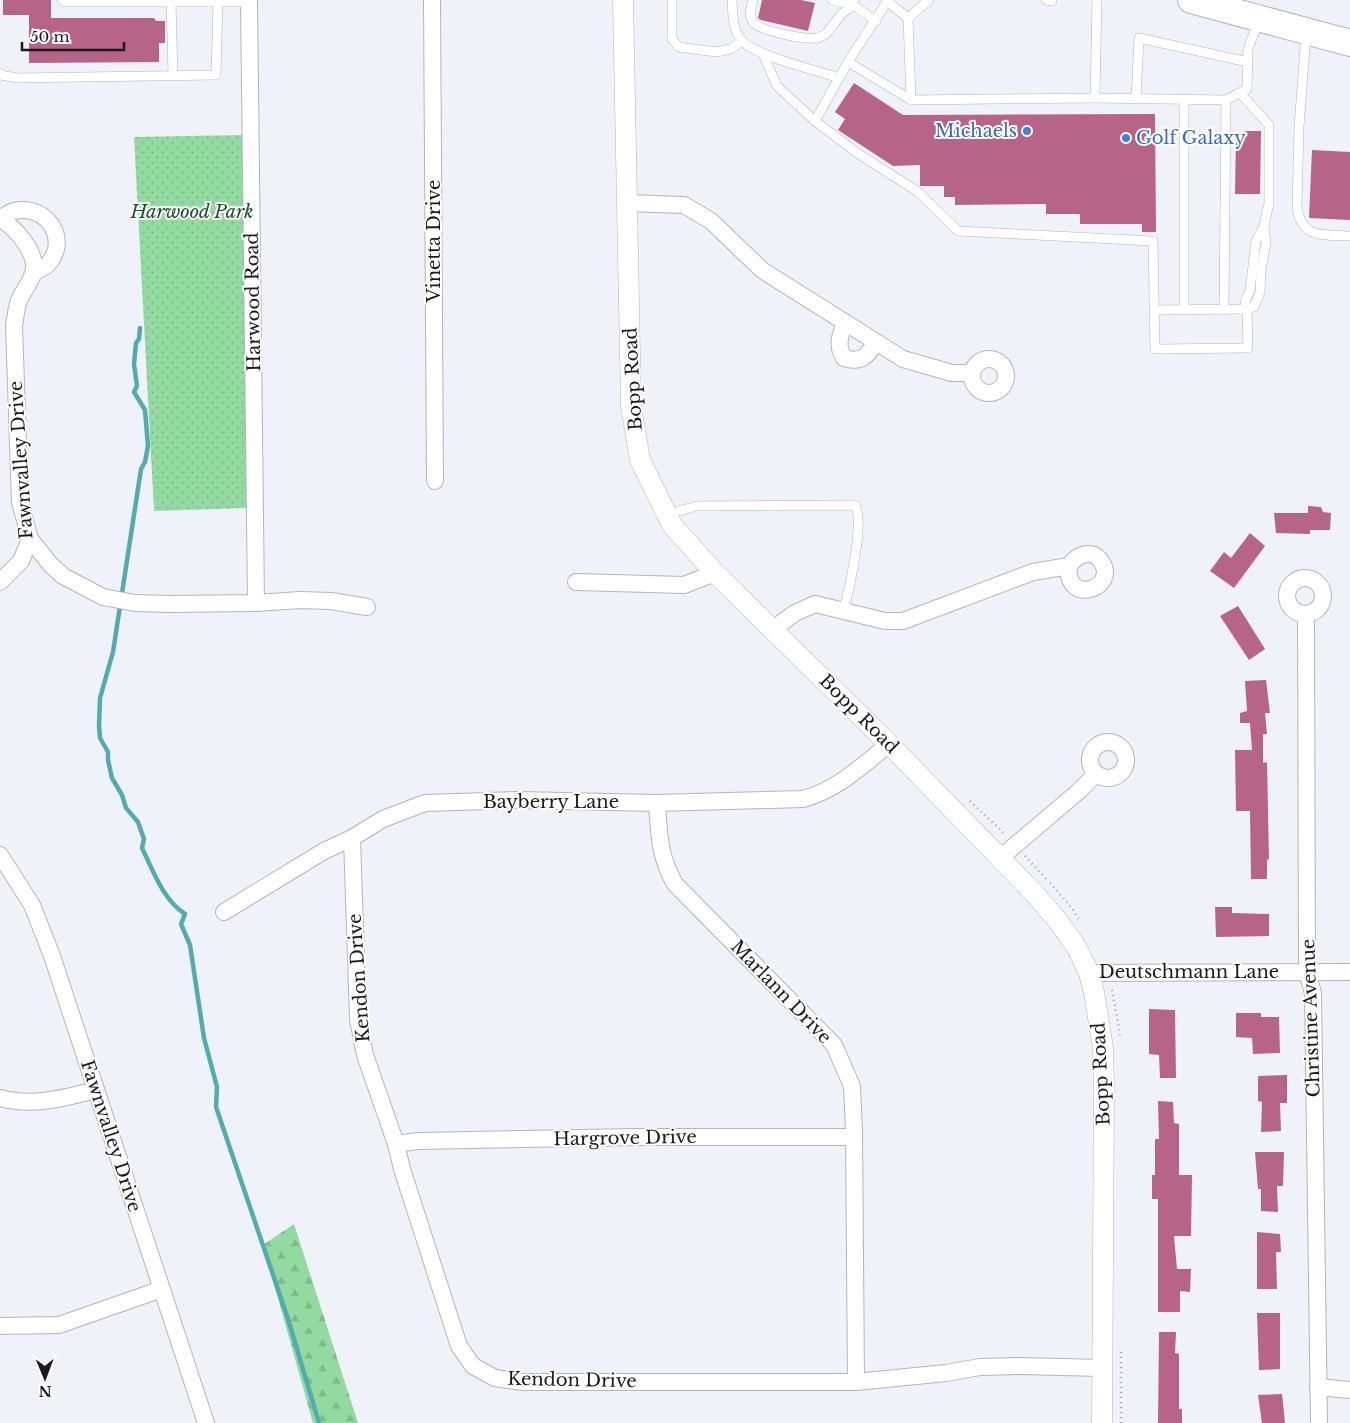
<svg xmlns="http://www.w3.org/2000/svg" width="1350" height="1423" font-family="'Libre Baskerville',serif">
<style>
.grass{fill:url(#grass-dots)}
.forest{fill:url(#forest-firs)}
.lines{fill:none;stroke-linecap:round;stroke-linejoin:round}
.stream{stroke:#51abaf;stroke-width:4.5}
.building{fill:#b66487}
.service-casing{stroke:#b3b5bb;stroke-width:10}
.minor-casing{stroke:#b3b5bb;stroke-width:18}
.tertiary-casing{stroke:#b3b5bb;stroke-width:21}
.primary-casing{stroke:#b3b5bb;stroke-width:28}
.path{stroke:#a4a5ab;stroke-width:2.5;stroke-dasharray:1 4;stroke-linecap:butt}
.service{stroke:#fff;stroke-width:9}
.minor{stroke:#fff;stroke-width:16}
.tertiary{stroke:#fff;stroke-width:20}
.primary{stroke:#fff;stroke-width:26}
.shop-dot{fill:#3f7fe0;stroke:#fff;stroke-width:2}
.labels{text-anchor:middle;stroke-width:4;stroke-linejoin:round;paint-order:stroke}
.shop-label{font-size:18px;fill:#366cbe;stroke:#fff;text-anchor:end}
.park-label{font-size:18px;font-style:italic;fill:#194f28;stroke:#fff}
.street-label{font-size:18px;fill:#1a1a1d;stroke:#fff}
</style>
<defs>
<pattern id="grass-dots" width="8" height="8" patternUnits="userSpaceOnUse" patternTransform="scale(1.25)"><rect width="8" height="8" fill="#93daa1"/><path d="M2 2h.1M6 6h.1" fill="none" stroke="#7eba8a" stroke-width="1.8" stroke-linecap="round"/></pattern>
<pattern id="forest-firs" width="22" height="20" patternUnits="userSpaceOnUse" patternTransform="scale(1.25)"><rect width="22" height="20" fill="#93daa1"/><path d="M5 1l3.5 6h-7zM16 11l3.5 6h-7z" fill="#7eba8a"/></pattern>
</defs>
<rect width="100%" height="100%" fill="#f0f2f9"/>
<!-- grass -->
<path class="grass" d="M244,135L247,508L154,511L134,137Z"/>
<!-- forest -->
<path class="forest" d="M294,1224L358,1423H313L263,1245Z"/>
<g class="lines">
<!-- stream -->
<path class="stream" d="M140,328L139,339L136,343L134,364L137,386L134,392L145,410L148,446L145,462L141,469L113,652L100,698L99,726L100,738L108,752V760L112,778L122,795L126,808L138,822L144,839L142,848C153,870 163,900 185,914L181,924L190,945L204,1038L217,1087L216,1107L288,1319L319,1423"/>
</g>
<!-- building -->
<g class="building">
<path d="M3,0H51V18H154L156,21H165V43H159V62L29,63V15H3Z"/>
<path d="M762,0H801L815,3L808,31L761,20L758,18Z"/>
<path d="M854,83L903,115L1155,114L1156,232H1142V224H1080V214H1046V204L955,205V197H944V186H920V165L893,166L838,130L845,119L835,112Z"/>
<path d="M1247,131H1261L1260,194H1235L1236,134Z"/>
<path d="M1312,150L1350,152V220L1309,218Z"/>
<path d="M1308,506L1321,507L1323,512L1331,513L1330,530H1310V534L1276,533L1274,513H1308Z"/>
<path d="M1250,533L1265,546L1234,588L1210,571L1224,552L1231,558Z"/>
<path d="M1238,606L1265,649L1249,660L1220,616Z"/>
<path d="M1266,680L1270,713H1265L1267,734H1263V763L1267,762L1269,860L1267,859V879H1251L1250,811H1236L1235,750H1252L1250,723H1240V713L1247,711L1245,681Z"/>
<path d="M1215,907H1232V913L1269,914V936L1216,937Z"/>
<path d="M1149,1009L1175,1010L1176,1078H1160L1159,1055L1149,1054Z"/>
<path d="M1236,1013H1261V1017H1279L1280,1053L1253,1054L1252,1038L1236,1037Z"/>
<path d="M1287,1075V1103H1280L1281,1131L1261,1132L1262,1102L1258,1101V1076Z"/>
<path d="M1158,1101L1173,1102L1174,1123L1179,1124V1175H1192L1191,1236H1174L1177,1269H1191L1190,1292L1180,1291V1312H1158V1199H1152V1175H1155V1139H1159Z"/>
<path d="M1255,1152H1284L1283,1186H1277L1278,1212L1261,1211V1189H1258Z"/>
<path d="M1257,1232L1280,1234L1281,1252H1276L1277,1289H1257Z"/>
<path d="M1257,1313H1280V1369L1259,1370Z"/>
<path d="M1159,1332H1176L1175,1353L1179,1354V1409H1182V1423H1158Z"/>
<path d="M1282,1394L1285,1423H1262L1258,1395Z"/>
</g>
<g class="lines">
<!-- service casing -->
<g class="service-casing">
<g id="service">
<path d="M62,0L64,2H249"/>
<path d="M672,0V39L679,47L716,52L731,49L742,41"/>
<path d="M732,0C733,14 732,29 742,41C754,55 819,71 839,78"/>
<path d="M753,0C751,7 748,16 753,22C760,31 805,40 817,38C830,35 833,22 842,14C847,9 852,8 854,0"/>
<path d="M832,0L853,5L876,21"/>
<path d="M1046,0L1052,1"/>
<path d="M1097,0L1095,98L911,100L848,62L815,121L857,153L917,191L958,231L1153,241L1155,349L1248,348L1247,309L1245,302L1250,290L1256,241L1264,226"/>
<path d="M171,2L173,75"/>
<path d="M888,2L908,18L929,0"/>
<path d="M908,18L911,100"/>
<path d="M1306,34L1299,127L1297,208C1302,240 1324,234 1350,236"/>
<path d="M763,54L777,86L815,121"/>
<path d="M848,62L888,0"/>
<path d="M0,73V75L17,78L216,75L218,2"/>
<path d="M1095,98L1226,100L1224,310"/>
<path d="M1136,99L1139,38L1248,62"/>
<path d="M1226,100L1247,89L1248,49L1259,20"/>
<path d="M1155,310L1247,309L1254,307L1260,292L1261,270L1266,242L1264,226L1269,203V125L1240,93"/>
<path d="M1184,310V100"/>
<path d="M667,514L697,506L855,505C865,520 849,592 843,611"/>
</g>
</g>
<!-- minor casing -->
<g class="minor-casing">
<g id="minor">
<path d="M249,0L256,603"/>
<path d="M432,0L435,481"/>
<path d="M627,203L684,205L711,221L762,270L903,359L952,373H972"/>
<path d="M0,219C15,227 39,254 33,273C31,282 24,290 20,298C16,306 16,316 14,325L20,502L30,539L21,561L0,582"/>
<path d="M0,219C5,216 9,212 14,211C47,203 71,241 47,265C44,268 38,270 34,272"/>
<path d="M845,322C840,336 836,345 844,358C861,363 867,357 876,342"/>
<circle cx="989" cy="376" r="17"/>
<path d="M30,539L51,565L63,576L103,597L135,603L168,604L256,603L300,600L331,601L367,607"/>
<circle cx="1305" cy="596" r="18"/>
<path d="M576,582L684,585L715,573"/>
<path d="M1306,614L1307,972L1313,993L1319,1423"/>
<path d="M773,629L795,613L815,604L885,621H903L1033,572L1069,566C1076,555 1092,548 1101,561C1120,589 1064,606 1069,566"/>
<circle cx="1108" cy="760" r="18"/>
<path d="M657,803C659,834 659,856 675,884L834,1045L852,1086L854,1131L856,1382"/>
<path d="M352,838L358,1019L365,1055L396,1144L402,1169L459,1346L473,1366L495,1378L522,1382H856L946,1373L980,1367L1020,1366L1102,1368"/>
<path d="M0,855L32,905L52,956L206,1423"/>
<path d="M1000,858L1079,791L1096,774"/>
<path d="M224,912L324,851L352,838L383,819L425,803L517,800L657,803L803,799C837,790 863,765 889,744"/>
<path d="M1089,973L1350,972"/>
<path d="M0,1098C31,1107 65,1098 96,1090"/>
<path d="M396,1144L418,1141L637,1137H853"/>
<path d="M0,1326L59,1325L162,1289"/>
<path d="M1318,1387L1350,1390"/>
</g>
</g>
<!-- tertiary casing -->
<g class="tertiary-casing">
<path id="tertiary" d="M623,0L631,406L640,460L672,525L715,573L889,744L1034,893L1057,920L1076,946L1089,973L1094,992L1103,1048L1104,1088L1102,1423"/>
</g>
<!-- primary casing -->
<g class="primary-casing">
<path id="primary" d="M1191,0L1350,43"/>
</g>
<!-- path -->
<g class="path">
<path d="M970,801L1006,835"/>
<path d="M1025,856L1046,879"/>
<path d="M1050,883L1072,908L1079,920"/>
<path d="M1112,990L1119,1028L1120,1039"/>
<path d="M1121,1423V1350"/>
</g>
<!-- service -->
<use href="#service" class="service"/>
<!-- minor -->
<use href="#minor" class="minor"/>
<!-- tertiary -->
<use href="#tertiary" class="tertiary"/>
<!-- primary -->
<use href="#primary" class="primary"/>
</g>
<!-- markers -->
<g class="shop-dot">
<circle cx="1027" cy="131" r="5"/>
<circle cx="1126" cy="138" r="5"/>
</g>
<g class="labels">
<!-- shop labels -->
<g class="shop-label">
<text x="1017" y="137">Michaels</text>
<text x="1136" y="144" text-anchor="start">Golf Galaxy</text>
</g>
<!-- park labels -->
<g class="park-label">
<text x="192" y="218">Harwood Park</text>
</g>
<!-- street labels -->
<g class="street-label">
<text transform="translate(434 241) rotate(-90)" y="6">Vinetta Drive</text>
<text transform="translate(253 302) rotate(-91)" y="6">Harwood Road</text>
<text transform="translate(633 379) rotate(-93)" y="6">Bopp Road</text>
<text transform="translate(21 460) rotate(-94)" y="6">Fawnvalley Drive</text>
<text transform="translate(859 714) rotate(45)" y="6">Bopp Road</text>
<text x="551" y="808">Bayberry Lane</text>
<text x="1189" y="978">Deutschmann Lane</text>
<text transform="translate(359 978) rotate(-94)" y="6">Kendon Drive</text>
<text transform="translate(781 992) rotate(46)" y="6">Marlann Drive</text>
<text transform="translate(1311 1018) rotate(-92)" y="6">Christine Avenue</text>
<text transform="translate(1101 1074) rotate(-93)" y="6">Bopp Road</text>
<text transform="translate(111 1136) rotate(72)" y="6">Fawnvalley Drive</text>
<text transform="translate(625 1138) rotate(-1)" y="6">Hargrove Drive</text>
<text transform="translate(572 1380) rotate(1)" y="6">Kendon Drive</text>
</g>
</g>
<!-- north arrow -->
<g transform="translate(45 1378) rotate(179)" stroke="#ffffff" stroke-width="4" paint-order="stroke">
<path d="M0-4L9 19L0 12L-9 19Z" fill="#1a1a1d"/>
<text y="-8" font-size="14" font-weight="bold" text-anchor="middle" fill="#1a1a1d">N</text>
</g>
<!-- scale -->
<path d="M22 42v8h102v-8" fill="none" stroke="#1a1a1d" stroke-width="2.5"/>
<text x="30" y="42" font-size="15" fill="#1a1a1d" stroke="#ffffff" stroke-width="4" paint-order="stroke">50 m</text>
</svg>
